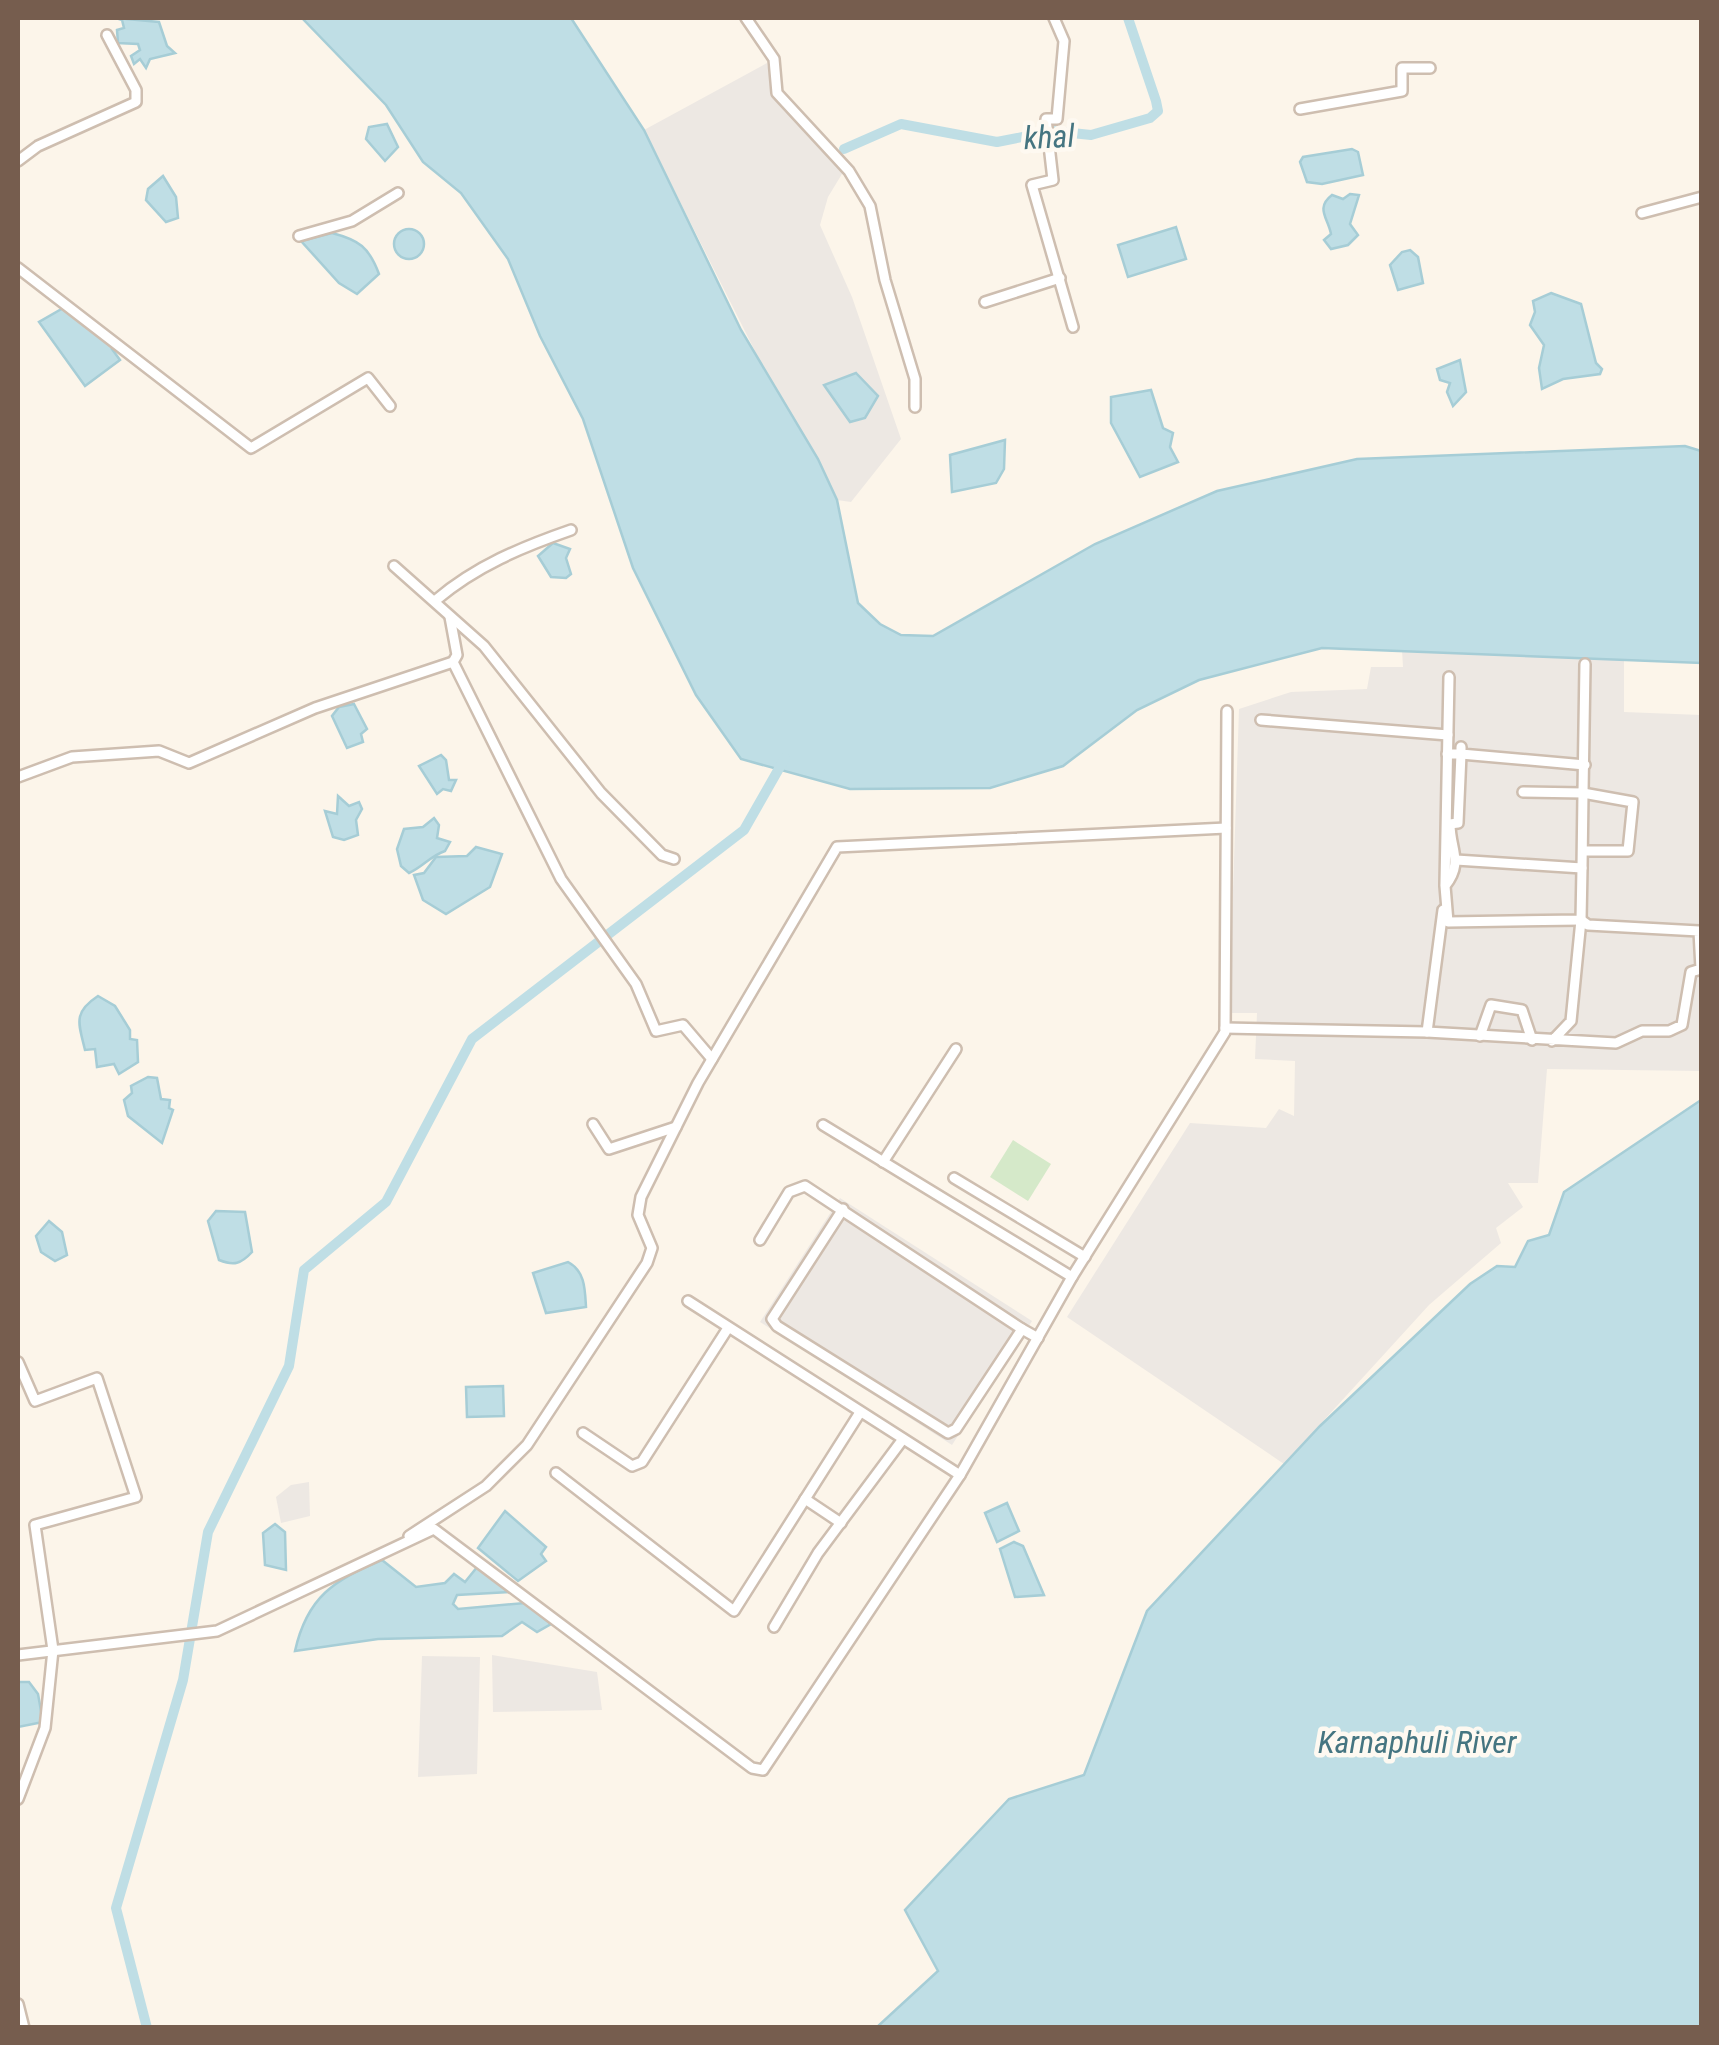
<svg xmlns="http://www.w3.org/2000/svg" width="1719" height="2045" font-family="'Roboto Condensed',sans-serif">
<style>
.industrial{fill:#ede8e3}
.green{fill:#d5e9c9}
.water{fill:#bfdee5;stroke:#a6cdd6;stroke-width:2.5}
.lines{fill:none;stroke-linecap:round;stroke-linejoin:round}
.canal{stroke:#bfdee5;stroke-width:10}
.street-casing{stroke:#cebeb0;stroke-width:14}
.street{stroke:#fff;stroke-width:9}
.labels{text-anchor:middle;stroke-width:9;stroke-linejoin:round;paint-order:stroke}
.water-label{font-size:32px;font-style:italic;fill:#457581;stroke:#fef9f1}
</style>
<rect width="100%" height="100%" fill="#fcf5ea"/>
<!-- industrial -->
<g class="industrial">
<path d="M767,63L773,94L845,169L828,197L820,225L852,297L901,439L851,502L837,500L818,459L778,397L644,130Z"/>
<path d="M1402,650L1624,657V712L1701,715V1071L1547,1069L1538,1183H1508L1523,1207L1496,1228L1501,1243L1429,1305L1284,1464L1067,1317L1190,1123L1266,1128L1279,1109L1294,1116L1295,1061L1255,1059L1257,1013H1229L1239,709L1291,692L1367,689L1371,667H1403Z"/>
<path d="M840,1198L1032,1321L952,1445L760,1322Z"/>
<path d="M309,1482L310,1516L281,1523L276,1497L291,1485Z"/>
<path d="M492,1655L597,1672L602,1710L493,1712Z"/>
<path d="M422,1656L480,1657L477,1774L418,1777Z"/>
</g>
<!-- green -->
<path class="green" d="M1013,1140L1051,1164L1028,1201L990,1177Z"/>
<!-- water -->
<g class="water">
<path d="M116,18L159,22L167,46L175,53L150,59L146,68L140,59L134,64L131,56L140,50L138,44L118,43L117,30L124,28L122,20Z"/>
<path d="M302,18H571L644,130L741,330L818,459L837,500L858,603L880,624L901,635L933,636L1095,544L1217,491L1357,459L1685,446L1701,451V663L1322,648L1199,680L1137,710L1063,766L990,788L850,789L741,759L696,695L633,568L583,419L540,336L508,259L461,193L423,162L386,105Z"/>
<path d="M387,124L398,147L385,161L366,139L369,127Z"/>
<path d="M1352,149L1358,152L1363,175L1322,184L1307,182L1300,162L1303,157Z"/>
<path d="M163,176L176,197L178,218L166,222L146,200L148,189Z"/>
<path d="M1350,194L1359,195L1350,224L1358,235L1348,245L1331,249L1324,240L1331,234C1328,218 1315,208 1332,195L1343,199Z"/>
<path d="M1176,227L1186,259L1128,277L1118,245Z"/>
<circle cx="409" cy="244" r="15"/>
<path d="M332,233C359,240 369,247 379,274L357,294L339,283L301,241Z"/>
<path d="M1410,250L1418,257L1423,283L1398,290L1390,265L1402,252Z"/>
<path d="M1551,293L1581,304L1596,363L1602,369L1600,374L1563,379L1542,389L1539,368L1544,345L1530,325L1535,312L1533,301Z"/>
<path d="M65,307L115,347L112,349L120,360L85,386L39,322Z"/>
<path d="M1460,360L1466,392L1453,406L1447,392L1450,383L1440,380L1437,369Z"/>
<path d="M856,373L878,396L865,418L850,422L824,385Z"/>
<path d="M1151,390L1163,428L1173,433L1170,447L1178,462L1140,477L1111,423V397Z"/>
<path d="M1005,440L1004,469L996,483L952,492L950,455Z"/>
<path d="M553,543L570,549L566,558L571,574L566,578L551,577L538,556Z"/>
<path d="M354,704L367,729L361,734L363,742L347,748L332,716L339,707Z"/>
<path d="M441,755L446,760L449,780H456L451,791L443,789L437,794L419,766Z"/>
<path d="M338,796L349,806L359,802L362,809L356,820L358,835L344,840L333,837L325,811L337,814Z"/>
<path d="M434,818L439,825L437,838L450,842L445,851C430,856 423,867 409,873L401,866L397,849L404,829L423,827Z"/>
<path d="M476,847L502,854L490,887L446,914L423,900L414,875L424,873L436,857L467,856Z"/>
<path d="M98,996L115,1006L130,1030V1039L137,1040L138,1062L119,1074L114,1064L97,1067L95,1049L85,1050C79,1024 72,1013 98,996Z"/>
<path d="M148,1077L157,1078L161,1099L170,1100L169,1108L173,1110L162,1143L128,1116L124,1100L132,1093L131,1086Z"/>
<path d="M1701,1100V2027H877L938,1971L905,1910L1009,1799L1084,1775L1147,1611L1320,1426L1470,1284L1497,1266L1515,1267L1528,1241L1549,1235L1564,1192Z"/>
<path d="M216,1211L245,1212L252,1252C241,1264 234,1266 219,1260L208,1221Z"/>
<path d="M49,1221L62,1232L67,1255L55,1261L41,1252L36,1236Z"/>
<path d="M568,1262C585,1271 585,1289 586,1307L546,1313L533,1273Z"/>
<path d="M503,1386L504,1416L467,1417L466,1387Z"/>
<path d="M1007,1503L1019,1531L997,1542L985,1513Z"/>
<path d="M505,1511L546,1547L541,1554L546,1561L518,1581L478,1548Z"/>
<path d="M275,1524L285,1532L286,1570L265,1565L263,1533Z"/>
<path d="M1014,1542L1023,1546L1044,1595L1015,1597L1000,1549Z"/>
<path d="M382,1560L416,1587L445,1583L454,1574L465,1582L478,1566L510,1592L457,1595L453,1604L458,1609L525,1603L551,1624L537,1632L522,1622L502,1636L378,1639L295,1651C307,1597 334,1580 382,1560Z"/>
<path d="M18,1682H29L38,1694L43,1722L18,1727Z"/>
</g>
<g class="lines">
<!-- canal -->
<g class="canal">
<path d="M844,149L901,124L997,142L1053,131L1091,135L1150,118L1158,111L1156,101L1128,18"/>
<path d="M147,2028L116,1908L183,1680L208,1532L289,1366L304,1270L386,1202L472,1039L744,830L785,758"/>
</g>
<!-- street casing -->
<g class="street-casing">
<g id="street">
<path d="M746,18L774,59L777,93L849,171L870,206L885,280L915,379V407"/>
<path d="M1054,18L1064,41L1057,119H1046L1053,180L1032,185L1073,327"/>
<path d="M1300,109L1402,91V68H1430"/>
<path d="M18,161L38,146L136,102V90L107,35"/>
<path d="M1642,213L1702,197"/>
<path d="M299,236L352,221L398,193"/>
<path d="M18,268L251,448L368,378L390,406"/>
<path d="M985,302L1060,278"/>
<path d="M394,566L484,646L601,793L662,855L674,859"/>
<path d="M436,600C476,566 522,547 571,530"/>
<path d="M450,617L457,655L453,662L561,879L636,984L656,1031L683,1025L712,1059"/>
<path d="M1261,720L1448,735"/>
<path d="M1461,747V754L1585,765"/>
<path d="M1447,754H1461L1458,823L1450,824C1450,850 1464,862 1445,886L1448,922L1581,920L1582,868"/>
<path d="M18,777L72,757L159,751L189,763L315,708L453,662"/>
<path d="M1523,792L1583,793L1585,664"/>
<path d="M1456,860L1582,868L1583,793L1633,802L1628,851H1583"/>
<path d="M1445,884L1449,677"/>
<path d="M1225,1028L1427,1032L1616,1043L1642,1031H1669L1682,1025L1691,972L1701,969L1699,931L1588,925L1581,920L1571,1021L1552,1041"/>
<path d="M1427,1032L1443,910"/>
<path d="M1480,1036L1491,1005L1522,1010L1532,1040"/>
<path d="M593,1124L609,1149L676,1127"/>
<path d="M823,1125L1072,1277"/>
<path d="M883,1162L956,1049"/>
<path d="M954,1178L1085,1257"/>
<path d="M843,1209L772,1319L777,1326L948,1433L956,1429L1022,1329L1038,1338"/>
<path d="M760,1240L789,1192L805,1186L1022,1329"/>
<path d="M688,1301L960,1475"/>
<path d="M18,1362L35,1401L97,1378L136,1497L35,1525L53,1650L45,1728L18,1799"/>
<path d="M583,1433L632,1466L642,1462L728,1328"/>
<path d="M556,1473L734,1611L859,1414"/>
<path d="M805,1499L841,1523"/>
<path d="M409,1536L486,1486L527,1445L647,1263L652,1248L638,1215L641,1197L698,1083L837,847L1226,828"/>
<path d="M774,1627L818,1553L903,1439"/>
<path d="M18,1655L217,1631L434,1529L752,1768L763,1770L960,1475L1072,1277L1225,1032L1227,711"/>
<path d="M18,2004L24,2028"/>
</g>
</g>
<!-- street -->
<use href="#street" class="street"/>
</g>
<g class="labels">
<!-- water labels -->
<g class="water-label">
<text transform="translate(1049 137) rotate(-3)" y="11">khal</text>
<text x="1417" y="1753">Karnaphuli River</text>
</g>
</g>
<!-- border -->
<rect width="1719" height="2045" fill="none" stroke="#765d4e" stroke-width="40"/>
</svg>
